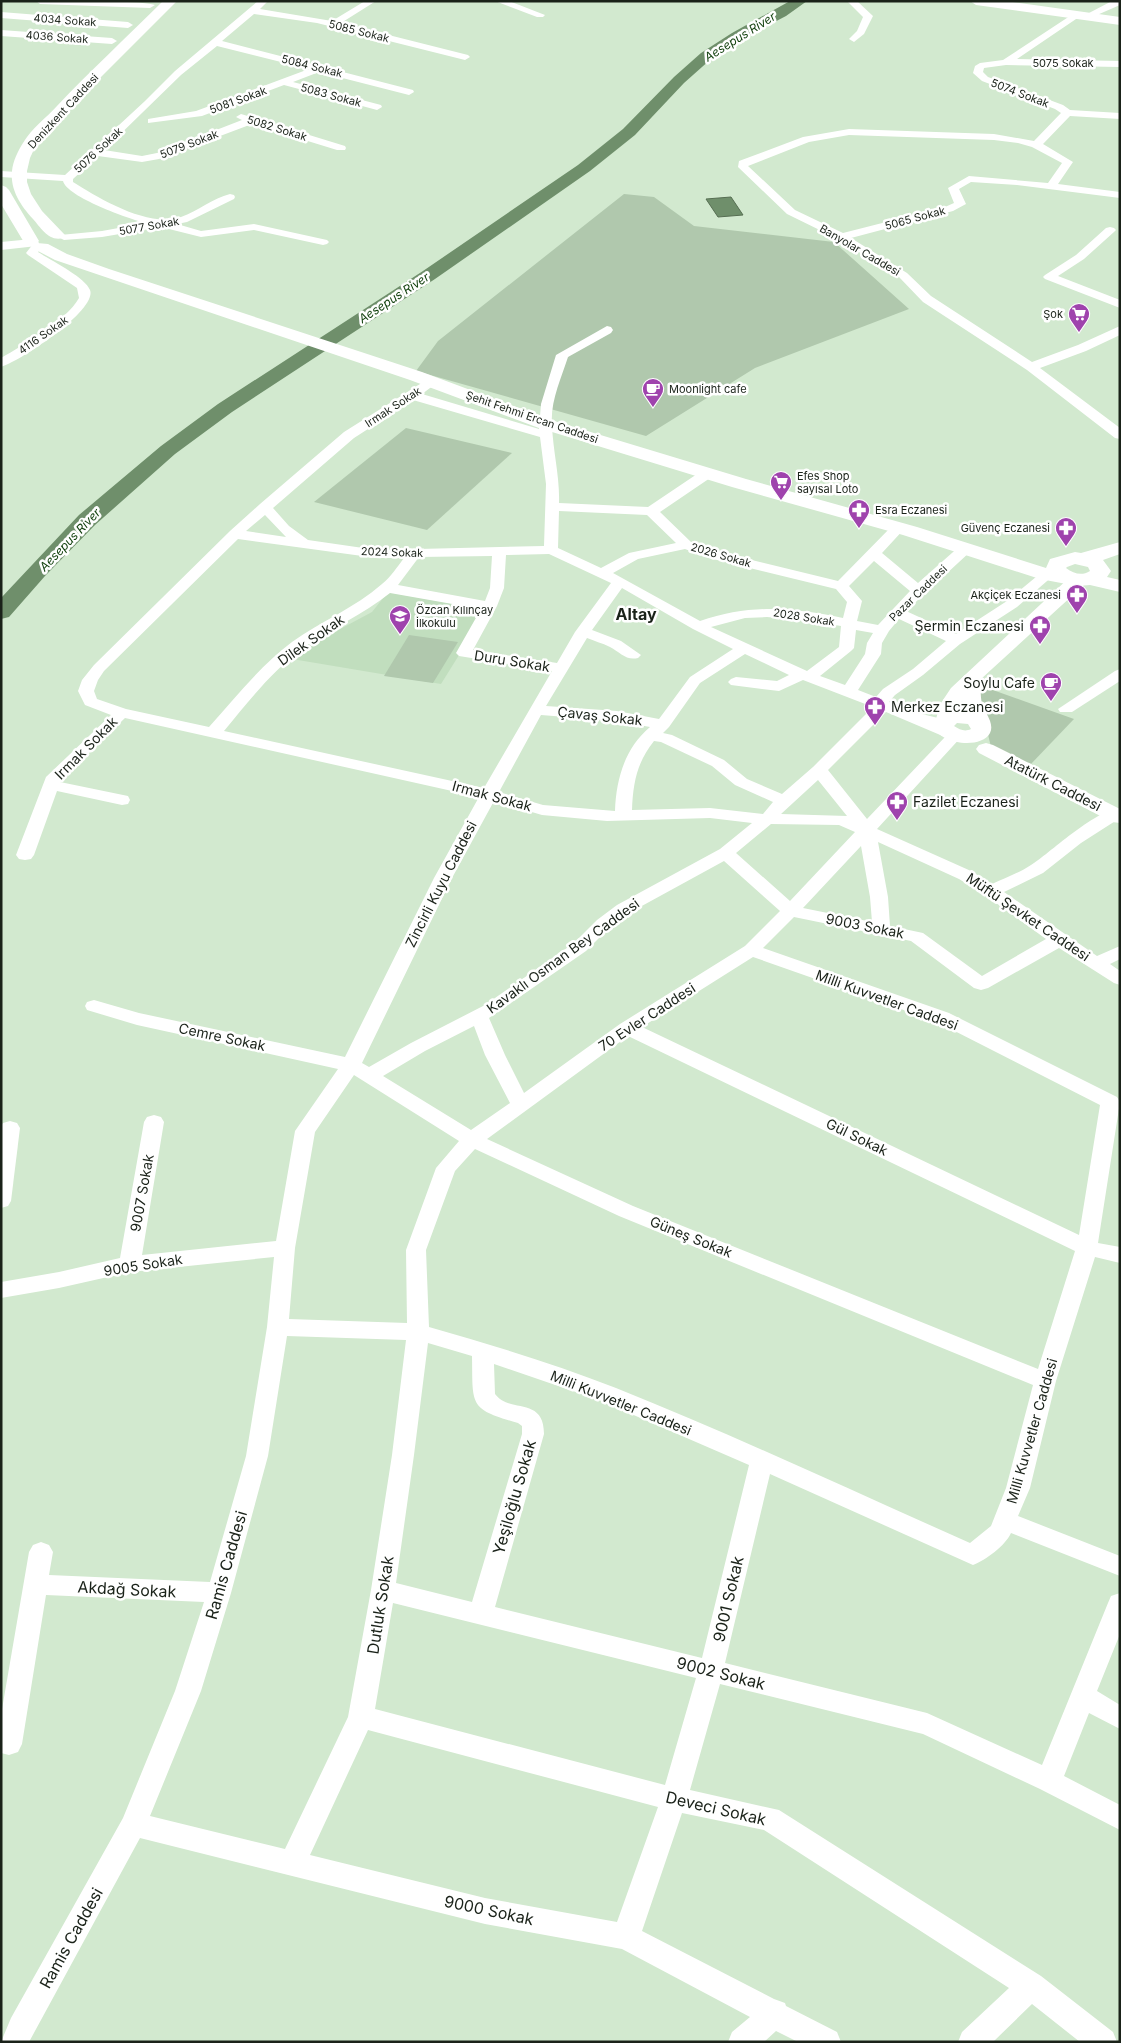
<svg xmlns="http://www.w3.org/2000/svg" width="1121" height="2043" font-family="Inter,sans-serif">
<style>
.built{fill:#c1debe}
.green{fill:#b0c8ad}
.water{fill:#6f8f6b;stroke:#566e52}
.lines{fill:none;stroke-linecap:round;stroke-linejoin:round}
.river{fill:#6f8f6b;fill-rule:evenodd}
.minor{fill:#fff;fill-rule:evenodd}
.tertiary{fill:#fff;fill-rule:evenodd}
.secondary{fill:#fff;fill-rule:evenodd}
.labels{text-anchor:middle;stroke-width:5;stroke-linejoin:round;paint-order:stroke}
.far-street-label{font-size:11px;fill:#1a2219;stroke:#fff}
.far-poi-label{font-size:11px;fill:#1a2219;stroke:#fff;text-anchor:start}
.far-water-label{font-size:12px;font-style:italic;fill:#12410e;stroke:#fff}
.poi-label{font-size:14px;fill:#1a2219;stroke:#fff;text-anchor:end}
.street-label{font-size:14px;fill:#1a2219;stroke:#fff}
.far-district-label{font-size:16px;font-weight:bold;fill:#1a2219;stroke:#fff}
.near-street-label{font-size:16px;fill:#1a2219;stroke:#fff}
</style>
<rect width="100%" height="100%" fill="#d2e9cf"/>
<!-- built -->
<path class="built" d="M388,592L487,610L441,684L286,658L372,612Z"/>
<!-- green -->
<g class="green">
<path d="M624,194L654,197L694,226L834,242L909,309L755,368L646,436L416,371L438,341Z"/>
<path d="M406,428L512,453L427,530L314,502Z"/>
<path d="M409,635L458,642L433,683L384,676Z"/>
<path d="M976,684L1074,719L1030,765L991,747Z"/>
</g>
<!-- water -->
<path class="water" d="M731,197L743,215L718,217L706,199Z"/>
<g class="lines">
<!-- river -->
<path class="river" d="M790,1H807L786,16L742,39L711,59L684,83L635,135L590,171L435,279L232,412L175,454L95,525L45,576L9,617L1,619V598L79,515L161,446L218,404L423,271L578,165L623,129L674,77L701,53L732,33Z"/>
<!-- minor -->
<g class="minor">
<path d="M36,1C54,1 145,0 155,5L150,8L40,4Z"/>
<path d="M258,1H268L260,9L332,21L365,1H376L341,23L468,55L470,57L465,60L317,23L254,14L222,41L413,90L414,92L409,95L319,72L293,82L381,105L382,107L377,110L284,85L202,116L148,123V119L196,111L309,69L217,46L181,75L104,150L142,156L157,153L242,120L236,117L241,114L345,146L346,148L345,150H337L252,124L159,159L142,162L98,156L73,179V182C100,199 148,228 181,217C198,211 213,198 230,194L234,195L235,197L234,199L187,222L177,224L201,231L254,224L327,240L329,242L327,244L323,245L254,230L201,237L161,227L102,237L64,240L58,237L60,235L102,231L146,223C129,219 67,197 63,181L1,177V171L65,175L145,101L175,71Z"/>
<path d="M495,1H509L545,15L543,17H537Z"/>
<path d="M847,1H857L873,16L864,34L854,42L849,39L857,31L863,17Z"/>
<path d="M1112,1H1120V5L1097,15L1094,16L1089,13Z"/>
<path d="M1,12L128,22L133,25L128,28L1,18Z"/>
<path d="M1076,12L1081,15L1079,17L1017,59L1120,61V67L1006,65L984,68L983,72L988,77L1063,105L1070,110L1120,113V119L1070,116L1043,144L1073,162L1058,184L1120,192V198L1017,185L971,182L959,189L966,204L953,211L851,238L907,273L931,296L1032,362L1078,345L1120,326V335L1086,351L1040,368L1120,428V439L1115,438L1027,370L923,302L899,277L838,239L787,214L738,167L739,161L803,137L849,129L994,134L1034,141L1061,113L1055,109L982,81L973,73L975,66L980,63L1003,60ZM849,135L994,140L1018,143L1032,147L1062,163L1048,183L969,176L948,188L954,203L945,207L843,233L795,210L748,166L809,142Z"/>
<path d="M1,30L112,38L117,41L112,44L1,36Z"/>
<path d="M1110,227L1114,228L1116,230L1114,232L1084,259L1058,276L1120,300V308L1045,279L1043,277L1045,275L1076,255L1106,228Z"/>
<path d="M37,243L43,246L38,252C50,260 85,277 90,290C98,310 19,362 1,367V358C25,344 65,322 79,298L77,288L28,255L26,253L33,244Z"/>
<path d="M607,326L611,327L613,330L611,333L568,357C561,379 550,402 552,425C553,452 560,477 559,503L648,507L703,470H713L715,473L713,476L660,512L691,542L719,552L838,581L894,524H904L906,527L882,553L918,583L961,545H971L973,548L971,551L906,611L956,634L1007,601L1042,572H1052L1054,575L1017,607L960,644L923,675L895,695L889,702L922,714L950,721L952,724L950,727L961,732L963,735L877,829L971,871L992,884C1005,878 1019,873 1031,865C1049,854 1100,805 1120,810V818L1081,843L1043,873L1004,892L1097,956L1120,946V959L1110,964L1120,971V985L1114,983L1059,948L988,988L981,990L974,988L911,941L794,917L763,948L949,1013L1117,1097L1120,1102L1098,1243L1120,1247V1263L1095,1257L1056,1381L1030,1488L1018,1516L1120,1556V1576L1011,1533C1005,1546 986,1560 973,1565L770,1474L725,1663L927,1713L1042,1765L1108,1603L1111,1596L1120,1593V1634L1097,1691L1120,1705V1729L1089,1713L1064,1776L1120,1805V1830L1040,1789L923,1734L720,1684L690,1790L779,1810L1041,1976L1113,2032L1117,2042H1080L1032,2004L993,2042H958L962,2032L1009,1988L764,1830L682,1813L642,1931L774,1999L785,2003L786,2006L837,2032L841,2042H798L776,2031L764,2042H728L732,2032L750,2017L622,1949L485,1924L140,1838L29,2042H1L11,2018L123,1818L175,1691L204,1602L46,1595L22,1744L18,1752L9,1755L1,1753V1715L29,1552L33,1545L41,1542L49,1545L53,1552L49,1575L210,1582L246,1456L267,1327L274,1257L130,1272L59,1288L1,1298V1282L59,1272L120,1258L144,1122L147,1117L154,1115L161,1117L164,1122L142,1255L276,1241L295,1131L338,1069L137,1025L87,1010L85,1006L87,1002L94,1000L139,1013L345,1057L434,878L479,797L125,718L62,779L60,782L128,796L130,800L128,804L122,805L57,791L34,855L31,859L25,860L19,859L16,855L46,777L111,715L85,705L78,691L82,680L94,665L230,531L260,504L344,432L428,379H436L438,382L422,394L539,429L541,404L556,355ZM413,400L540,437L546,484L544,546L377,550L308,540L289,526L273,508L354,438ZM559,511L647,515L676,543L629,553L601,568L558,548ZM265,515L286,537L246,531ZM238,539L377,558H404C397,567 391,577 382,584C355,608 321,621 292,642C260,666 235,698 209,727L126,709L97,699L94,691L98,680L104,671ZM685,549L709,558L836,589L847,602L843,618C792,607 750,604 700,621L613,573L638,559ZM549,554L611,583L575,632L557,663L473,650L497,606L504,588L506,555ZM492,556L490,588L485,601L398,585L419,557ZM874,561L910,591L878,625L857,621L862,601L849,586ZM622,588L693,629L733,649L690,677L659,719L617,711L546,706L587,638C594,641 602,643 610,647C620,652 626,661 638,658L641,655L621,641L592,630ZM390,593L481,609L456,653L459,656L552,671L484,788L224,731C248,702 272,671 303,648C331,628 363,615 390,593ZM767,617L811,621L841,626L839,647L807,671L711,627L745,618ZM899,619L946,641L913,669L883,689L876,697L858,690L881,654L882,643L889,631ZM856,630L873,633L867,643L865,654L845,685L820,676L851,651L854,648ZM745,654L789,675L777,681L736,677L731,679L728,682L731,685L779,691L803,680L873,707L813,767L782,794L747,779L724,760L672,735L663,733L669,727L700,683ZM886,712L945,737L867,819L828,770ZM541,715L617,721L650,727C625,748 616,779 615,811L543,805L499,792ZM654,741L661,742L712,766L735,785L773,802L763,814L710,808L632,810C633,783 637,762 654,741ZM818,780L847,816L781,814ZM494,801L542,815L607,821L710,818L752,823L720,849L617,905L597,920L574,943L485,1005L411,1043L369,1067L362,1063L452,878ZM771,824L839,825L855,832L790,901L736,853ZM878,842L959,879L985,895L1046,939L982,976L923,933L890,926L888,897ZM861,846L870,897L872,922L803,908ZM724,861L780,911L745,946L620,1024L524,1093L505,1055L489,1018L586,951L609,928L629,913ZM753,957L935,1021L1100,1105L1079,1235L642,1027ZM474,1026L485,1055L510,1103L471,1130L383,1076L425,1051ZM628,1036L1075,1251L1038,1369L633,1206L487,1139ZM354,1075L459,1141L436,1168L406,1250L407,1323L289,1319L295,1248L315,1132ZM475,1149L619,1216L1033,1385L1006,1488L991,1526L970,1543C853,1491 736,1436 616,1388C555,1364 492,1345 429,1327L426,1250L455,1171ZM287,1336L406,1340L392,1455L371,1590L348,1717L285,1849L150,1816L201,1691L231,1593L268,1456ZM428,1343L472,1356C473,1405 468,1409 518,1423L522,1426V1434L472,1602L396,1583L414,1455ZM494,1364L599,1400L749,1465L702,1658L495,1607L544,1434C544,1396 510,1414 495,1394ZM393,1603L696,1678L665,1785L375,1709ZM368,1730L658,1807L617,1922L485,1898L310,1855Z"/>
<path d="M1120,669V681L1072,712H1060L1058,709L1115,671Z"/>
<path d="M10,1121L17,1123L20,1128L11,1201L8,1206L1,1208V1126L3,1123Z"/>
</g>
<!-- tertiary -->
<g class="tertiary">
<path d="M32,239L37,240L39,243L37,246L1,250V242Z"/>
<path d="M1078,574L1085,576L1087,580L1085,584L981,679C981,687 980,696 982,703C984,712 995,723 990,733C981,750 937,744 934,725L941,703L951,688L1071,576ZM962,701L965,712L958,710ZM957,723L968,724L971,729C965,732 960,730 954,726Z"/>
<path d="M986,743L993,745L1120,809V823L1112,822L979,753L976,749L979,745Z"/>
</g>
<!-- secondary -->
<g class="secondary">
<path d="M163,1H177L89,89L36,145L30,158L27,171V182L31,194L42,211L65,235L63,238C49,242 41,228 33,219C21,206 10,190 12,171C13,161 18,151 23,143C31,129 46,118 57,106C91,70 128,36 163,1Z"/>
<path d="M970,1H1005L1120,17V25L976,5Z"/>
<path d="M1,185L6,187L9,190L39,241L37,243L48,244L67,254L109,269L422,372L551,420L746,479L917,527L1046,568L1050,559L1075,552L1081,553L1120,542V554L1103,560L1111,571L1107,577L1120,580V592L1090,585L1077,586L1040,579L903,535L732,487L539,428L410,380L55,260L36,250L34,247L36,245L25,244L1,204ZM1075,564L1088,567L1090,571C1082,576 1074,574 1066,568L1067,567Z"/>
</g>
</g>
<!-- icons -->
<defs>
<g id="supermarket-pin" transform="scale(1.125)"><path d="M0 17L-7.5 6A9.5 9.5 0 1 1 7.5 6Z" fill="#9f43ad" stroke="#fff"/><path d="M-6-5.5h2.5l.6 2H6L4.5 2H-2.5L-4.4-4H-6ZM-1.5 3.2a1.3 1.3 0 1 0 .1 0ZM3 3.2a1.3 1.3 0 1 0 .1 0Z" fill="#fff"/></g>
<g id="cafe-pin" transform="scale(1.125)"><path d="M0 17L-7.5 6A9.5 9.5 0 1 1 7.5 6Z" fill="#9f43ad" stroke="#fff"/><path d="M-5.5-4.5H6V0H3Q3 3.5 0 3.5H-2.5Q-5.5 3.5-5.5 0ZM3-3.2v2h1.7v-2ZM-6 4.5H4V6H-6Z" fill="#fff"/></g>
<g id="pharmacy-pin" transform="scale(1.125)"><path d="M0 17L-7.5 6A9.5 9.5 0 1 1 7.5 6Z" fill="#9f43ad" stroke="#fff"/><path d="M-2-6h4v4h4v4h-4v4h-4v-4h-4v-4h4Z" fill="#fff"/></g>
<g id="school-pin" transform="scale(1.125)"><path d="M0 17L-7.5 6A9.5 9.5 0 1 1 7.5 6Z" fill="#9f43ad" stroke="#fff"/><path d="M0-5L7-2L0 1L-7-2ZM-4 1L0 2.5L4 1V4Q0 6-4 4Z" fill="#fff"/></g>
</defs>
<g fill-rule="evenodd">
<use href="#supermarket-pin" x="1079" y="314"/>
<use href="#cafe-pin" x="653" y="389"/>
<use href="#supermarket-pin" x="781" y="482"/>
<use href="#pharmacy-pin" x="859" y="510"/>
<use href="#pharmacy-pin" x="1066" y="528"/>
<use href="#pharmacy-pin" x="1077" y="595"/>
<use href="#school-pin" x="400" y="616"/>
<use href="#pharmacy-pin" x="1040" y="626"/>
<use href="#cafe-pin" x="1051" y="683"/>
<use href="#pharmacy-pin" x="875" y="707"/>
<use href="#pharmacy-pin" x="897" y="802"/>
</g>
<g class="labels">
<!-- far-street labels -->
<g class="far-street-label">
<text transform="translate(65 20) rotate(4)" y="4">4034 Sokak</text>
<text transform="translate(359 31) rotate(14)" y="4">5085 Sokak</text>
<text transform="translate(57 37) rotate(4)" y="4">4036 Sokak</text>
<text x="1063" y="67">5075 Sokak</text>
<text transform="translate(312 66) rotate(14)" y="4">5084 Sokak</text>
<text transform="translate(1020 93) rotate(21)" y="4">5074 Sokak</text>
<text transform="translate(331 95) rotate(15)" y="4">5083 Sokak</text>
<text transform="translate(238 100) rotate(-20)" y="4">5081 Sokak</text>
<text transform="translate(63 111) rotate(-47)" y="4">Denizkent Caddesi</text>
<text transform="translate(277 128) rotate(17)" y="4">5082 Sokak</text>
<text transform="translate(189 144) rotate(-21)" y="4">5079 Sokak</text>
<text transform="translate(98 150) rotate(-43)" y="4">5076 Sokak</text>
<text transform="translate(915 218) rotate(-15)" y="4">5065 Sokak</text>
<text transform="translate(149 226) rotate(-10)" y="4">5077 Sokak</text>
<text transform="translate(860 250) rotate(30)" y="4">Banyolar Caddesi</text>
<text transform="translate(43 335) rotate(-35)" y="4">4116 Sokak</text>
<text transform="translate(393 407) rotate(-33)" y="4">Irmak Sokak</text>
<text transform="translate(532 417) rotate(19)" y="4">Şehit Fehmi Ercan Caddesi</text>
<text transform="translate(392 552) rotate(2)" y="4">2024 Sokak</text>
<text transform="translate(721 555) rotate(16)" y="4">2026 Sokak</text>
<text transform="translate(918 593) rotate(-44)" y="4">Pazar Caddesi</text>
<text transform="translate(804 617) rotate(9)" y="4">2028 Sokak</text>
</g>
<!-- far-poi labels -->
<g class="far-poi-label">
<text x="1063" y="318" text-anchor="end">Şok</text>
<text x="669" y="393">Moonlight cafe</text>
<text x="797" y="480">Efes Shop<tspan x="797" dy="13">sayısal Loto</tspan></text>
<text x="875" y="514">Esra Eczanesi</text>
<text x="1050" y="532" text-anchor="end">Güvenç Eczanesi</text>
<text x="1061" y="599" text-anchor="end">Akçiçek Eczanesi</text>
<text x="416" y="614">Özcan Kılınçay<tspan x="416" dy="13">İlkokulu</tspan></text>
</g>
<!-- far-water labels -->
<g class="far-water-label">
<text transform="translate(740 37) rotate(-32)" y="4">Aesepus River</text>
<text transform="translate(394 298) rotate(-33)" y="4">Aesepus River</text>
<text transform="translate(70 540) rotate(-46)" y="4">Aesepus River</text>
</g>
<!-- poi labels -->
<g class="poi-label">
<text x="1024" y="631">Şermin Eczanesi</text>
<text x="1035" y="688">Soylu Cafe</text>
<text x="891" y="712" text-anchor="start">Merkez Eczanesi</text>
<text x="913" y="807" text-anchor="start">Fazilet Eczanesi</text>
</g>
<!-- street labels -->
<g class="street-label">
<text transform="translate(311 640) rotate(-35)" y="5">Dilek Sokak</text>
<text transform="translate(512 661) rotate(9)" y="5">Duru Sokak</text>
<text transform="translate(600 716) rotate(6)" y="5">Çavaş Sokak</text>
<text transform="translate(86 748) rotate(-45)" y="5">Irmak Sokak</text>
<text transform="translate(1053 783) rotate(27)" y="5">Atatürk Caddesi</text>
<text transform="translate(492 796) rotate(15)" y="5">Irmak Sokak</text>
<text transform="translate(441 884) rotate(-63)" y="5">Zincirli Kuyu Caddesi</text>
<text transform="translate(1028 917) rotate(34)" y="5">Müftü Şevket Caddesi</text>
<text transform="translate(865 926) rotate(11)" y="5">9003 Sokak</text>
<text transform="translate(563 956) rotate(-36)" y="5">Kavaklı Osman Bey Caddesi</text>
<text transform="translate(887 1000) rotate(20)" y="5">Milli Kuvvetler Caddesi</text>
<text transform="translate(647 1017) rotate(-33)" y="5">70 Evler Caddesi</text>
<text transform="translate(222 1037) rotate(12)" y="5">Cemre Sokak</text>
<text transform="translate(857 1137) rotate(26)" y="5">Gül Sokak</text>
<text transform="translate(142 1193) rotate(-80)" y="5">9007 Sokak</text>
<text transform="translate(691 1237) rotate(22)" y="5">Güneş Sokak</text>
<text transform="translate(143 1265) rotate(-9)" y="5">9005 Sokak</text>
<text transform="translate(621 1403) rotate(22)" y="5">Milli Kuvvetler Caddesi</text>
<text transform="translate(1032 1431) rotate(-74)" y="5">Milli Kuvvetler Caddesi</text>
</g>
<!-- far-district labels -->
<g class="far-district-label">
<text x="636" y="620">Altay</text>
</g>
<!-- near-street labels -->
<g class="near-street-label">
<text transform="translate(514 1497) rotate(-74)" y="6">Yeşiloğlu Sokak</text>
<text transform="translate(226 1565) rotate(-74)" y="6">Ramis Caddesi</text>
<text transform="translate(127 1589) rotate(3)" y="6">Akdağ Sokak</text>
<text transform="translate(728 1599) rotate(-77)" y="6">9001 Sokak</text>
<text transform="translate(380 1605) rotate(-81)" y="6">Dutluk Sokak</text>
<text transform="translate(721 1673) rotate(14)" y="6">9002 Sokak</text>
<text transform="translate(716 1808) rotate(13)" y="6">Deveci Sokak</text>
<text transform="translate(489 1910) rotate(12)" y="6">9000 Sokak</text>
<text transform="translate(71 1938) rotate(-61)" y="6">Ramis Caddesi</text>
</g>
</g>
<!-- border -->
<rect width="1121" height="2043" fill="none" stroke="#1a2219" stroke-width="5"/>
</svg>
